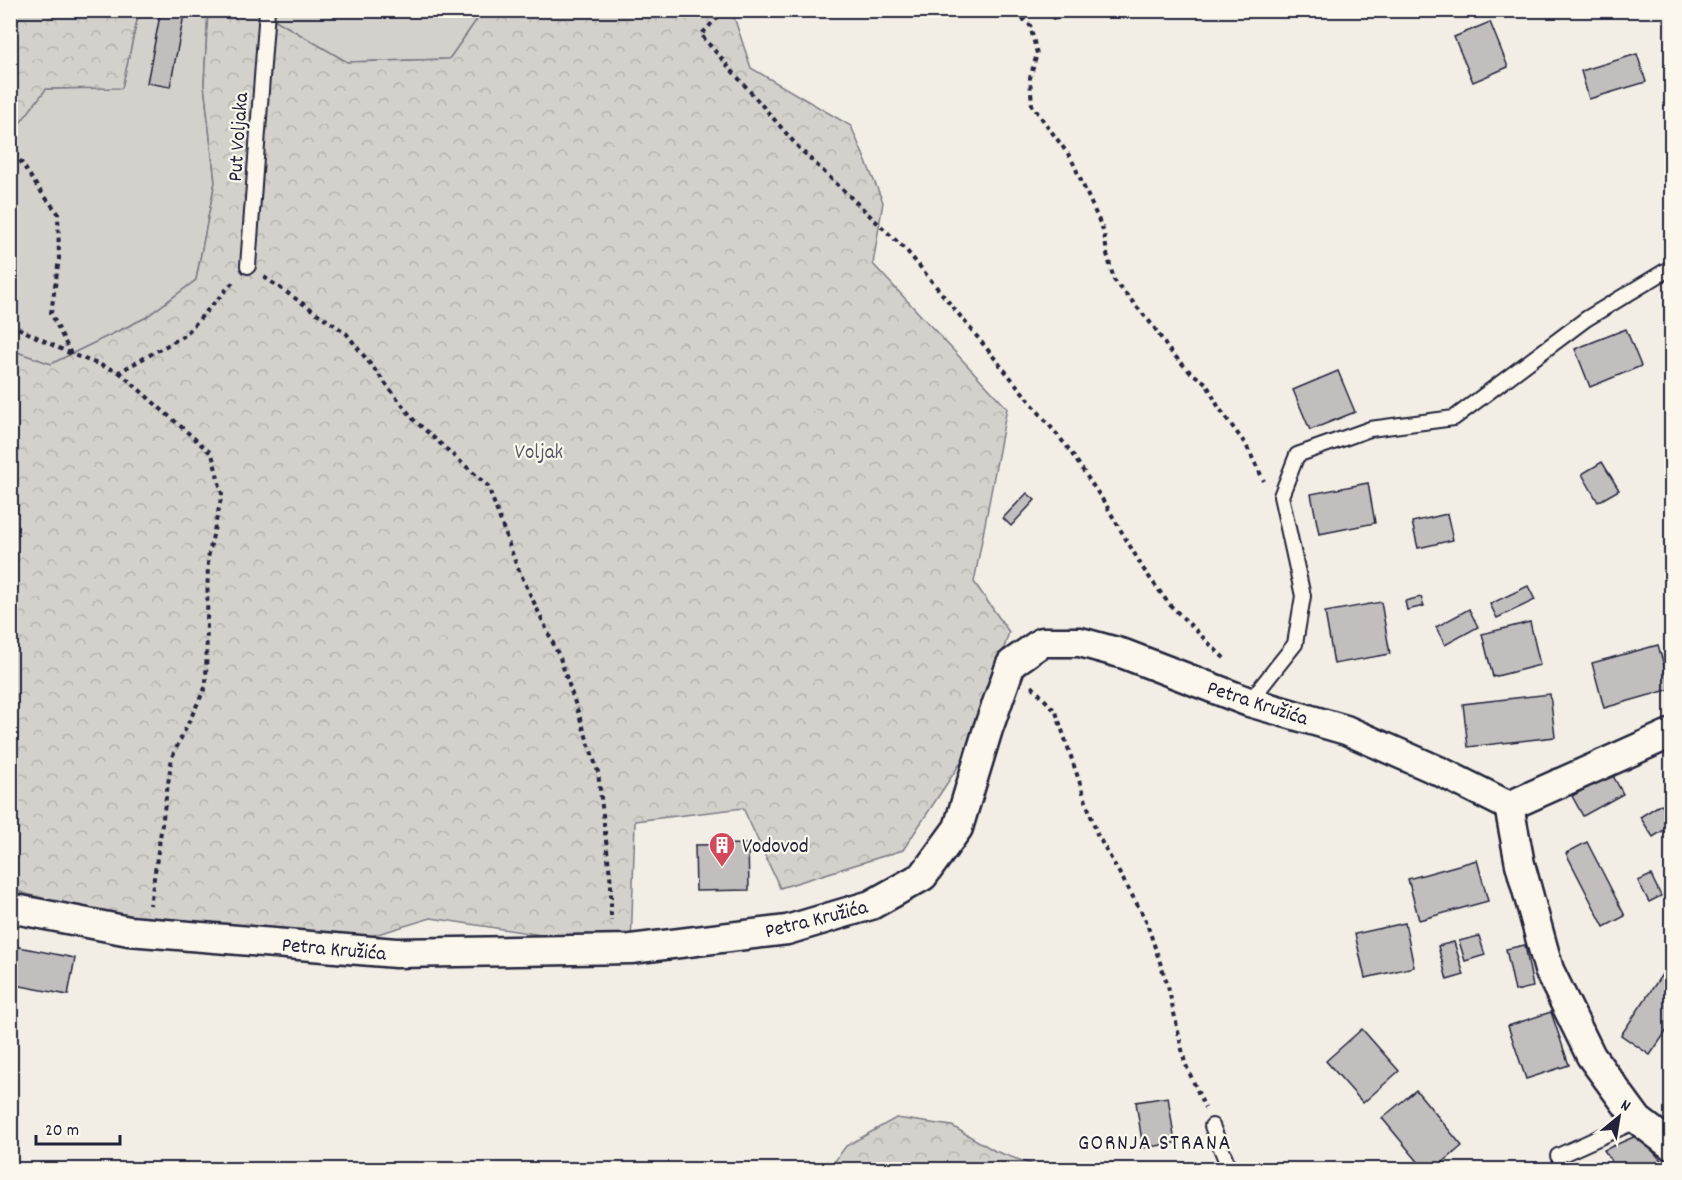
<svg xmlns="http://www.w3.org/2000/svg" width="1682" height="1180" font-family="Dekko,sans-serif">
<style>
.grass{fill:#d4d1cc;stroke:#7b7a84;stroke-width:1.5}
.forest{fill:url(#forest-crowns);stroke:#7b7a84;stroke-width:1.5}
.building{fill:#c2bebe;stroke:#22223b;stroke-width:1.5}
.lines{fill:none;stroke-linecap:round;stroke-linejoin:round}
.lane-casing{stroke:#22223b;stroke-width:18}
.street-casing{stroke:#22223b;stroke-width:33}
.path{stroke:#22223b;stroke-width:4;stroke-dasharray:4.5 4.5;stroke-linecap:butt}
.lane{stroke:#fbf7ec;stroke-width:14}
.street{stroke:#fbf7ec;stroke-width:28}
.labels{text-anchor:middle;stroke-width:4.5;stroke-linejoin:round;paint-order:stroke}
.street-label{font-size:21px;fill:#22223b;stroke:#fbf7ec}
.park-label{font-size:21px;fill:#575766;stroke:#fbf7ec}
.poi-label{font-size:21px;fill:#22223b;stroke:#fbf7ec;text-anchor:start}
.neighbourhood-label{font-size:22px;letter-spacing:1.5px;fill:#22223b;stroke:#fbf7ec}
</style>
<defs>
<pattern id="forest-crowns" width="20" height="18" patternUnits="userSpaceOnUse" patternTransform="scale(1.5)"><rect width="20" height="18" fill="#d4d1cc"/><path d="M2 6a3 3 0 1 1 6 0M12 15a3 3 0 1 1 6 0" fill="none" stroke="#b6b3b0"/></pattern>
</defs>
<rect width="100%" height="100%" fill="#f2eee5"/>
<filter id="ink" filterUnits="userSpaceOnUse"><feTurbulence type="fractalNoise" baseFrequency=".0167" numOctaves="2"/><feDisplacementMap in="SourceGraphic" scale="12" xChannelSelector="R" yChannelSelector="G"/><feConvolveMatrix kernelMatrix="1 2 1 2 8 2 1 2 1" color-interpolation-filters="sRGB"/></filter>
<g filter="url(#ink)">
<!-- grass -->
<g class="grass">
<path d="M139,11H208L204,84L215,182L196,280L145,318L51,364L11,350L10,135L46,89L122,87Z"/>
<path d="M260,11H483L449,59L347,62Z"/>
</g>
<!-- forest -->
<g class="forest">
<path d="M11,10L139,11L122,88L46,89L11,135Z"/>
<path d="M208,11H260L347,62L449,59L483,11H732L751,68L851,126L883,202L873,264L1007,408L974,582L1009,632L975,741L903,850L780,888L743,808L635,821L631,949L431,918L358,940L94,915L11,889V350L51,364L145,318L196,280L215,182L204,84Z"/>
<path d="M896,1118L952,1126L995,1151L1036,1166L1113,1163L1116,1169H829L846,1146Z"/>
</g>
<!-- building -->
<g class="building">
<path d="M161,10H185L170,87L147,83Z"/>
<path d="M1050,10H1085L1053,19Z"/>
<path d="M1490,22L1508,67L1473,82L1454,37Z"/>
<path d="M1637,54L1646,82L1589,99L1581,71Z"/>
<path d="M1626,329L1641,366L1590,387L1575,349Z"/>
<path d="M1338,371L1355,412L1310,430L1293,390Z"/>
<path d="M1602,462L1619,490L1598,502L1582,474Z"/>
<path d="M1368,483L1375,523L1319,534L1311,494Z"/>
<path d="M1027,493L1035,500L1011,526L1003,518Z"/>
<path d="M1447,514L1453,540L1418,548L1412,522Z"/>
<path d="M1528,586L1535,600L1497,618L1490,604Z"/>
<path d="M1421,597L1424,606L1407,610L1405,601Z"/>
<path d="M1381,602L1390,654L1334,664L1325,612Z"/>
<path d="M1469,609L1478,627L1445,645L1436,627Z"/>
<path d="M1530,622L1540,665L1493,677L1482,634Z"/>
<path d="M1658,645L1671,689L1604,708L1592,663Z"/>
<path d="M1550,694L1555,737L1468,747L1463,704Z"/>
<path d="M1612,774L1623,794L1583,816L1572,796Z"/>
<path d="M1661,804L1672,821V825L1653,837L1640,817Z"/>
<path d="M1587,842L1625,916L1604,927L1566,853Z"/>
<path d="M748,844L749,890L696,891L695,845Z"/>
<path d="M1477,860L1488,901L1419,920L1408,879Z"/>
<path d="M1651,875L1661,896L1649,902L1638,881Z"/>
<path d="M1405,923L1414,967L1365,978L1355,934Z"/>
<path d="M1479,936L1485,955L1465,961L1459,941Z"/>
<path d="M1454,942L1464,975L1447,980L1438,946Z"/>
<path d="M1525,945L1533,987L1515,991L1506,949Z"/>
<path d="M14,946L75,958L68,995L10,984V963Z"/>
<path d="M1671,961L1672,1023L1650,1055L1621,1035Z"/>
<path d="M1551,1012L1569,1065L1526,1079L1508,1026Z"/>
<path d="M1362,1029L1399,1071L1363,1103L1326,1061Z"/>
<path d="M1416,1090L1462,1146L1434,1170H1425L1382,1118Z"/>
<path d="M1168,1097L1175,1143L1143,1148L1136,1102Z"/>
<path d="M1638,1135L1670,1170H1617L1604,1150Z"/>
</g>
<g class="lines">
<!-- lane casing -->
<g class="lane-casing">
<g id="lane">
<path d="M248,266L267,10"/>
<path d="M1249,702L1295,644L1303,596L1281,496L1297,455L1370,429L1454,418L1586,319L1672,267"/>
<path d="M1212,1126L1230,1170"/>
<path d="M1558,1156L1638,1120"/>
</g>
</g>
<!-- street casing -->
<g class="street-casing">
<g id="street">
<path d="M1509,806L1520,864L1549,970L1591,1056L1638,1120L1672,1146"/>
<path d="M1509,806L1672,733"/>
<path d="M10,908L129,931L396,953L631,949L787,930L871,905L923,876L958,828L988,729L1011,664L1042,642H1080L1124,654L1249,702L1346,730L1439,771L1509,806"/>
</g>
</g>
<!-- path -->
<g class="path">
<path d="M724,10L701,35L799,148L907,251L1068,448L1106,505L1144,570L1169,604L1227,661"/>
<path d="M1006,10L1015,12L1030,25L1037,54L1030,78L1032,105L1071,158L1104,232L1107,254L1114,280L1154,327L1168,349L1190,372L1206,383L1219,408L1246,445L1264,481"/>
<path d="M10,145L38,188L58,213L59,259L51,313L71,354L119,372L184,336L235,280"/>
<path d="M264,277L346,333L414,420L488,486L516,564L560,658L598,772L611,884V921"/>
<path d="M10,324L71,354"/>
<path d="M119,372L212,454L222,494L208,558L206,686L172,757L150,905"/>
<path d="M1032,686L1056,712L1097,834L1145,918L1168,986L1185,1063L1205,1108"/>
</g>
<!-- lane -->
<use href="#lane" class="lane"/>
<!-- street -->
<use href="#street" class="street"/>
</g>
</g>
<!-- icons -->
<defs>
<g id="building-pin" transform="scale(1.35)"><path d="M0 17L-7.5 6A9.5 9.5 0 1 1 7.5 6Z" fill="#d1495b" stroke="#fbf7ec"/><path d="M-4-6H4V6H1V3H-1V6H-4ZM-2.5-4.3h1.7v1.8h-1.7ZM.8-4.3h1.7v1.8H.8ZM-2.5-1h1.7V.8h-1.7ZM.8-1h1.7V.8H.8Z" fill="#fff"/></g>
</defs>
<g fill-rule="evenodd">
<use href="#building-pin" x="722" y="845"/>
</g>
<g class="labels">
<!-- street labels -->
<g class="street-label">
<text transform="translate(237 137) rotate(-86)" y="7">Put Voljaka</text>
<text transform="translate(1258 702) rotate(18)" y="7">Petra Kružića</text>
<text transform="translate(816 918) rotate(-14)" y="7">Petra Kružića</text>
<text transform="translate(334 948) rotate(5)" y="7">Petra Kružića</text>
</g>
<!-- park labels -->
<g class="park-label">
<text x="539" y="458">Voljak</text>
</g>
<!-- poi labels -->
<g class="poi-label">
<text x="742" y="852">Vodovod</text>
</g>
<!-- neighbourhood labels -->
<g class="neighbourhood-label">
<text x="1155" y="1149">GORNJA STRANA</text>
</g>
</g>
<!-- margin -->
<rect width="1682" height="1180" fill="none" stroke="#fbf7ec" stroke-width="36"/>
<rect x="18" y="18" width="1646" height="1144" fill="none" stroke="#22223b" stroke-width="2" filter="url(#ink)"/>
<!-- north arrow -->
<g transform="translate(1619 1117) rotate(30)" stroke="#fbf7ec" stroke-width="4.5" paint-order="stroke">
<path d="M0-4.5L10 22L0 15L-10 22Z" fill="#22223b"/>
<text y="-9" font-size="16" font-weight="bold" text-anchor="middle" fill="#22223b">N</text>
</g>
<!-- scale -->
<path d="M36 1135v9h84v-9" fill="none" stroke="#22223b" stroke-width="3"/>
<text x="45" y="1135" font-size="18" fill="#22223b" stroke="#fbf7ec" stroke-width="4.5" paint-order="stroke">20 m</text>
</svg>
